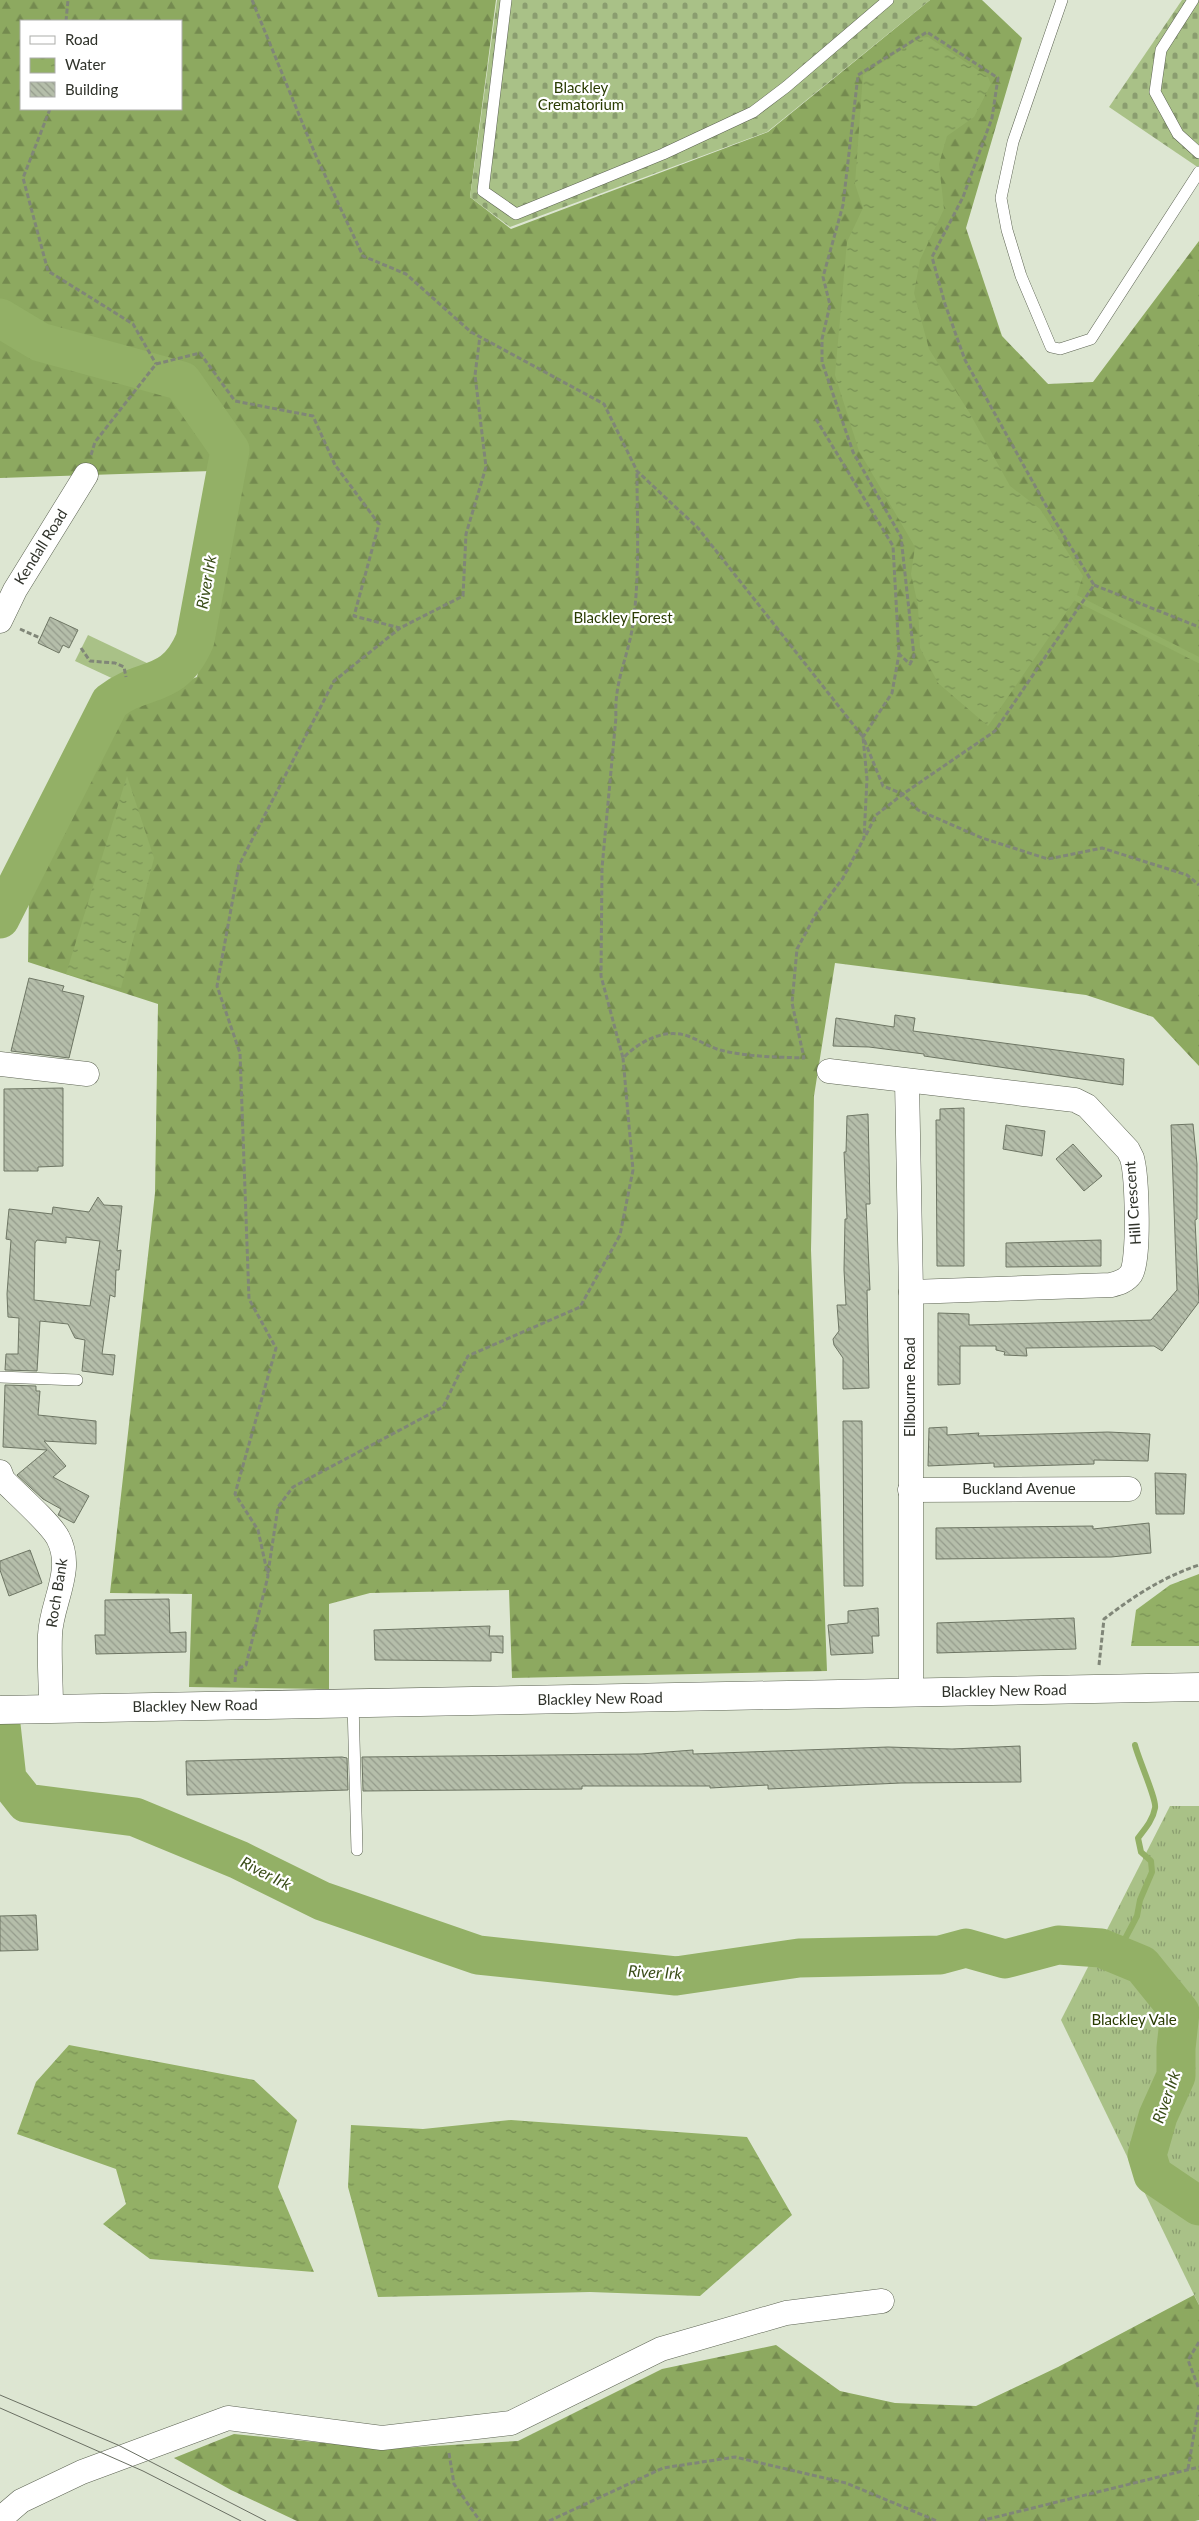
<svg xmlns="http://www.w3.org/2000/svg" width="1199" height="2521" font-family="Lato,sans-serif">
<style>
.grass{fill:url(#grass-tufts)}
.forest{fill:url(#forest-firs);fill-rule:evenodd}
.cemetery{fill:url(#cemetery-stones)}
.garden{fill:#a9c187}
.water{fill:url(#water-ripples)}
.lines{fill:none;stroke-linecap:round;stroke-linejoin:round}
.stream{stroke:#93b066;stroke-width:6}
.river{stroke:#93b066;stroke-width:39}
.building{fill:url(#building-back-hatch);stroke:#6e7664;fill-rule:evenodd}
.service-casing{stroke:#5c6352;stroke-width:12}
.minor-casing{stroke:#5c6352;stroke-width:25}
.tertiary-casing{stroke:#5c6352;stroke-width:29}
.path{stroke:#808678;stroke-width:3;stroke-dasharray:5 2.5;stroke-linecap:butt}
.service{stroke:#fff;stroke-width:11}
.minor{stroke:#fff;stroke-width:24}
.tertiary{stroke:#fff;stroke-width:28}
.tram{stroke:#6a6f63;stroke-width:1}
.labels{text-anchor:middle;stroke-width:4.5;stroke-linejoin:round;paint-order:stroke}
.park-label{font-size:15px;fill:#2a3c03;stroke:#fff}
.street-label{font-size:15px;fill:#2f322a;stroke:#fff}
.water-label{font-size:16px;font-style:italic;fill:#3a4d18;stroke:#fff}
</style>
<defs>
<pattern id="grass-tufts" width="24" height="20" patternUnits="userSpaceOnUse" patternTransform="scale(1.25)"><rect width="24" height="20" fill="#a9c187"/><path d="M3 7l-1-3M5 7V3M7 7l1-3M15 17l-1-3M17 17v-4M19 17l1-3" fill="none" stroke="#8a9d6f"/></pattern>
<pattern id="forest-firs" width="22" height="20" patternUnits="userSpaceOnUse" patternTransform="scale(1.25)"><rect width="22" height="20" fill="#8da960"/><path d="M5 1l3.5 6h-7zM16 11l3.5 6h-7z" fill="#748a4f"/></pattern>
<pattern id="cemetery-stones" width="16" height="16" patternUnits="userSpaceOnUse" patternTransform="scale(1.25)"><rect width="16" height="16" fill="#a9c187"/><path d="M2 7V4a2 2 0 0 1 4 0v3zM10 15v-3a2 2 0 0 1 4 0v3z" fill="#8a9d6f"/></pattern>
<pattern id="water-ripples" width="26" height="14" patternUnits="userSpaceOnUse" patternTransform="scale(1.25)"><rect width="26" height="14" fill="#93b066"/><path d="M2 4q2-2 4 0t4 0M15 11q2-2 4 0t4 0" fill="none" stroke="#789054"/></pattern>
<pattern id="building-back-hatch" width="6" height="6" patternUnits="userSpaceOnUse" patternTransform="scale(1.25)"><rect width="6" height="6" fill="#b5beaa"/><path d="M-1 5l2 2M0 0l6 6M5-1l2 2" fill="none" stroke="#949b8b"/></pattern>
</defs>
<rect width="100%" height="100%" fill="#dde6d2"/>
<!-- grass -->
<path class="grass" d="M1170,1806H1199V2305L1061,2020Z"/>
<!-- forest -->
<g class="forest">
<path d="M0,0H496L470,197L511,229L768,132L930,0H982L1022,38L966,228L1002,336L1048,384L1093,382L1199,241V1066L1153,1017L1086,995L835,963L814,1096L811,1250L827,1671L512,1678L509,1590L370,1593L329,1604V1689L189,1687L192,1594L110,1593L155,1193L158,1004L28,962L29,891L74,796L122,706L197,677L241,470L0,478ZM21,21H181V109H21Z"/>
<path d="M1194,2295L1199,2305V2520L1195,2521H297L231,2490L174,2458L234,2434L384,2449L518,2441L662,2369L776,2345L840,2391L895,2403L976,2406L1058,2367Z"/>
</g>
<!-- cemetery -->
<g class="cemetery">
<path d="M497,0H930L767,132L510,227L470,197Z"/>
<path d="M1182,0H1199V168L1109,107Z"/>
</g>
<!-- garden -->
<path class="garden" d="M88,635L149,664L118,681L75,661Z"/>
<!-- water -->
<g class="water">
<path d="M928,37L988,77L991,84L974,117L947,136L939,164L944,209L920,260L914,293L929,349L969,412L1010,486L1040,509L1083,576L1076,598L988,726L938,683L920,648L918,605L911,574L915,547L859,451L835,375L847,242L863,208L855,184L863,75L920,38Z"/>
<path d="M127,776L154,858L121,988L66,974Z"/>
<path d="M1199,1574V1646H1131L1136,1610L1170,1585Z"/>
<path d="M69,2045L254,2080L297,2120L278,2187L314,2272L150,2259L103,2224L126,2204L116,2169L17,2134L36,2082Z"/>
<path d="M511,2120L747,2137L792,2215L700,2296L590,2292L378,2297L348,2187L351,2125L423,2129Z"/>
</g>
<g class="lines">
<!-- stream -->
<g class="stream">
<path d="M1076,598L1199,660"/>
<path d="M1117,1954L1137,1916L1140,1900L1152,1872L1151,1861L1141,1852L1138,1838C1145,1829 1153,1820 1155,1808C1157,1800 1138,1758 1135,1745"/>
</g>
<!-- river -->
<g class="river">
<path d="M0,318L40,342L182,381L230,450L195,640C173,691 144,675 110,702L0,919"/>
<path d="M0,1716L7,1779L26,1803L135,1817L239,1860L322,1901L478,1955L676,1976L799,1958L940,1955L966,1948L1005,1959L1058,1945L1101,1948L1142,1965L1180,2012L1176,2048V2076L1158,2116L1147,2155L1153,2175L1199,2206"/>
</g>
</g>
<!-- building -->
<g class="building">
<path d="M50,617L78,630L69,648L63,645L59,653L38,643Z"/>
<path d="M29,978L64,986L62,991L84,996L69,1058L11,1051Z"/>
<path d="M895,1015L915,1018L913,1031L1124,1059L1123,1085L924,1056V1054L869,1047L833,1046L836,1018L894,1027Z"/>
<path d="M63,1088V1166L38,1167V1171H4V1089Z"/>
<path d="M964,1108V1266H937L936,1120H940V1109Z"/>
<path d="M868,1114L870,1204H866L870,1290H867L869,1388L843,1389V1358L834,1345L833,1339L839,1331L837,1305H846L844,1270L845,1219H847L844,1152H846L847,1116Z"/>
<path d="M1193,1124L1197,1164V1219L1195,1220L1199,1302L1162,1351L1154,1346L1026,1348L1027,1356L1004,1355L1005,1352L996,1350V1346H960V1384L938,1385V1313L969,1314V1325L1151,1320L1177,1290L1171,1125Z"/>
<path d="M1006,1125L1045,1131L1042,1156L1003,1149Z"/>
<path d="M1073,1144L1102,1176L1084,1191L1056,1159Z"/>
<path d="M98,1197L104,1205L122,1206L117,1251L121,1250L119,1270H116L115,1297L110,1295L102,1354L115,1355L113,1375L82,1371L85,1340L75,1338L68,1324L40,1321L37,1371L5,1370L6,1354H18L19,1318L8,1317L7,1294L11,1240L6,1239L9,1209L52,1214L53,1207L89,1212ZM66,1237L100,1241L90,1306L34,1300L35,1243L37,1240L66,1243Z"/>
<path d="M1101,1240V1266L1006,1267V1243Z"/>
<path d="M5,1385L36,1386V1391H40L38,1415L96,1421V1444L44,1441L66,1466L53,1477L89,1496L74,1523L58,1515L61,1509L43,1499L17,1475L47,1450L3,1447Z"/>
<path d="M843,1421H862L863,1586H844Z"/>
<path d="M947,1427V1435L979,1433L978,1436L1108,1432L1150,1434L1148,1461L1094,1460V1464L994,1467V1463L928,1466L929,1428Z"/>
<path d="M1155,1473L1186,1474L1184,1514H1156Z"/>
<path d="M1149,1523L1151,1553L1111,1557L936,1559V1528L1093,1526V1529Z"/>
<path d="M30,1550L42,1583L9,1596L0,1570V1561Z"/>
<path d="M169,1599L170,1633L186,1632V1652L96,1654L95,1635H105V1600Z"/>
<path d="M878,1608L879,1636H872L873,1653L831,1655L828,1625L848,1623V1611Z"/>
<path d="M1074,1618L1076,1649L937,1653V1623Z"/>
<path d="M490,1626L489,1636H503V1653L491,1652V1661L375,1660L374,1630Z"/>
<path d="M1020,1746L1021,1782L901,1783L768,1789V1785L710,1788V1786H582V1789L363,1791L362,1757L641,1754L693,1750V1754L888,1747L952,1749Z"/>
<path d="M342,1757L347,1758L348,1790L187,1795L186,1761Z"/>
<path d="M36,1915L38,1950L0,1951V1916Z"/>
</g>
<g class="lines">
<!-- service casing -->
<g class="service-casing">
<g id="service">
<path d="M506,0L483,191L516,214L663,154L753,112L786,87L888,0"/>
<path d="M1062,0L1013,142L1001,198L1007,230L1021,276L1051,347L1060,349L1091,339L1199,172"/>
<path d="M1193,0L1161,50L1155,92L1178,134L1199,153"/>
<path d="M0,1377L77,1380"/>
<path d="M353,1703L357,1850"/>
</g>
</g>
<!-- minor casing -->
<g class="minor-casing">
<g id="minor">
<path d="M0,621L15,590L86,475"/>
<path d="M0,1064L87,1074"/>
<path d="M829,1071L1075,1100L1087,1106L1128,1150L1132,1158C1137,1176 1140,1260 1131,1274C1126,1281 1119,1283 1111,1285L911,1292"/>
<path d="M907,1081L911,1292V1693"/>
<path d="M0,1472L3,1480C16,1493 51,1524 58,1538C75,1570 51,1603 50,1635C49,1659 51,1684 51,1708"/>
<path d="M910,1490L1129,1489"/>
<path d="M0,2519L21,2501L82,2472L228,2418L382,2438L511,2423L661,2349L786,2313L882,2301"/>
</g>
</g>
<!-- tertiary casing -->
<g class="tertiary-casing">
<path id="tertiary" d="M0,1710L1199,1687"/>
</g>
<!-- path -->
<g class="path">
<path d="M252,0L316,156L363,256L406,274L471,332L604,404L637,471L698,528L863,737L867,779L864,838L843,878L816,914L797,949L792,1003L804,1058C776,1057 748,1057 720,1050C709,1047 699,1040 688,1036C664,1028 640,1041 623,1058L601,976L602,868L616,717C614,681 628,658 633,624C640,574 637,522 637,471"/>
<path d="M66,21L68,0"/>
<path d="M50,109L23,178L48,271L133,324L156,364"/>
<path d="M156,364L200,353L235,401L313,416L335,465L379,524L354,616L400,628L463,596L466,534L486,467L475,375L480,336"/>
<path d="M816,419L893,546L899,654L892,693L863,737L883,786L903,794L918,810L982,838L1048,859L1102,848L1187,875L1199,885"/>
<path d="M91,455L95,442L156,364"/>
<path d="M1094,585L1199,627"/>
<path d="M20,629L40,638"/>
<path d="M81,648L90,661L115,663L124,667L126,677"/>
<path d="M866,835L876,815L903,794L995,731L1094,585L1049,511L965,360L945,304L932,257L963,197L992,118L998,78L927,32L858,75L843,205L823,277L830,305L822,339V362L853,452L901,537L914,656L910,664L899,654"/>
<path d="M268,1573L278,1507L293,1487L443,1407L468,1356L580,1307L620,1235L633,1170L623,1058"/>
<path d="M1099,1665L1104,1619C1134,1596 1163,1577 1199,1565"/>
<path d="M235,1682L236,1670L246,1665L268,1576L258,1530L235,1494L276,1348L249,1299L240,1053L217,986L239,865L334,681L400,628"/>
<path d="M1199,2342L1188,2360L1199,2389"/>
<path d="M449,2453L454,2484L480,2521"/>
<path d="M1188,2469L1199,2405"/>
<path d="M549,2521L663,2468L735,2457L846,2483L937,2521"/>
<path d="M980,2521L1199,2467"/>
</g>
<!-- service -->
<use href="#service" class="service"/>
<!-- minor -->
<use href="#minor" class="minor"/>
<!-- tertiary -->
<use href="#tertiary" class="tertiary"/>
<!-- tram -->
<g class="tram">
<path d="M0,2395L118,2445L266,2521"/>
<path d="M0,2408L143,2471L241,2521"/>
</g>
</g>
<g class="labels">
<!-- park labels -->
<g class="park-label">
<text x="581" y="93">Blackley<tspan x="581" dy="17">Crematorium</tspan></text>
<text x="623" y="623">Blackley Forest</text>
<text x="1134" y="2025">Blackley Vale</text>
</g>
<!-- street labels -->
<g class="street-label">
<text transform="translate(41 547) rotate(-58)" y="5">Kendall Road</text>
<text transform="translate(1133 1203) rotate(-94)" y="5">Hill Crescent</text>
<text transform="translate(910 1387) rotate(-90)" y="5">Ellbourne Road</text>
<text x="1019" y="1494">Buckland Avenue</text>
<text transform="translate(57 1593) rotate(-81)" y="5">Roch Bank</text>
<text transform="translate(1004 1691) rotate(-1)" y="5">Blackley New Road</text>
<text transform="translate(600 1699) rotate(-1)" y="5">Blackley New Road</text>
<text transform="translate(195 1706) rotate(-1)" y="5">Blackley New Road</text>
</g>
<!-- water labels -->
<g class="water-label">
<text transform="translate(206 582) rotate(-80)" y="6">River Irk</text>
<text transform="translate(266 1873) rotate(27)" y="6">River Irk</text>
<text transform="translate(655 1972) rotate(3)" y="6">River Irk</text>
<text transform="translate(1166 2097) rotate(-71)" y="6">River Irk</text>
</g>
</g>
<!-- legend -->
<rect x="20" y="20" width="162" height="90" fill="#ffffff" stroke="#acadaa"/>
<rect x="30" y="36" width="25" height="8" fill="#ffffff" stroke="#acadaa"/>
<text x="65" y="45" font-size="15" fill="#2f322a">Road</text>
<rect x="30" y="58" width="25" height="15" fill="url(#water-ripples)" stroke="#acadaa"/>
<text x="65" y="70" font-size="15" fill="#2f322a">Water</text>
<rect x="30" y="82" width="25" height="15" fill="url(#building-back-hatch)" stroke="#acadaa"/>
<text x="65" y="95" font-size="15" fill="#2f322a">Building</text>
</svg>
